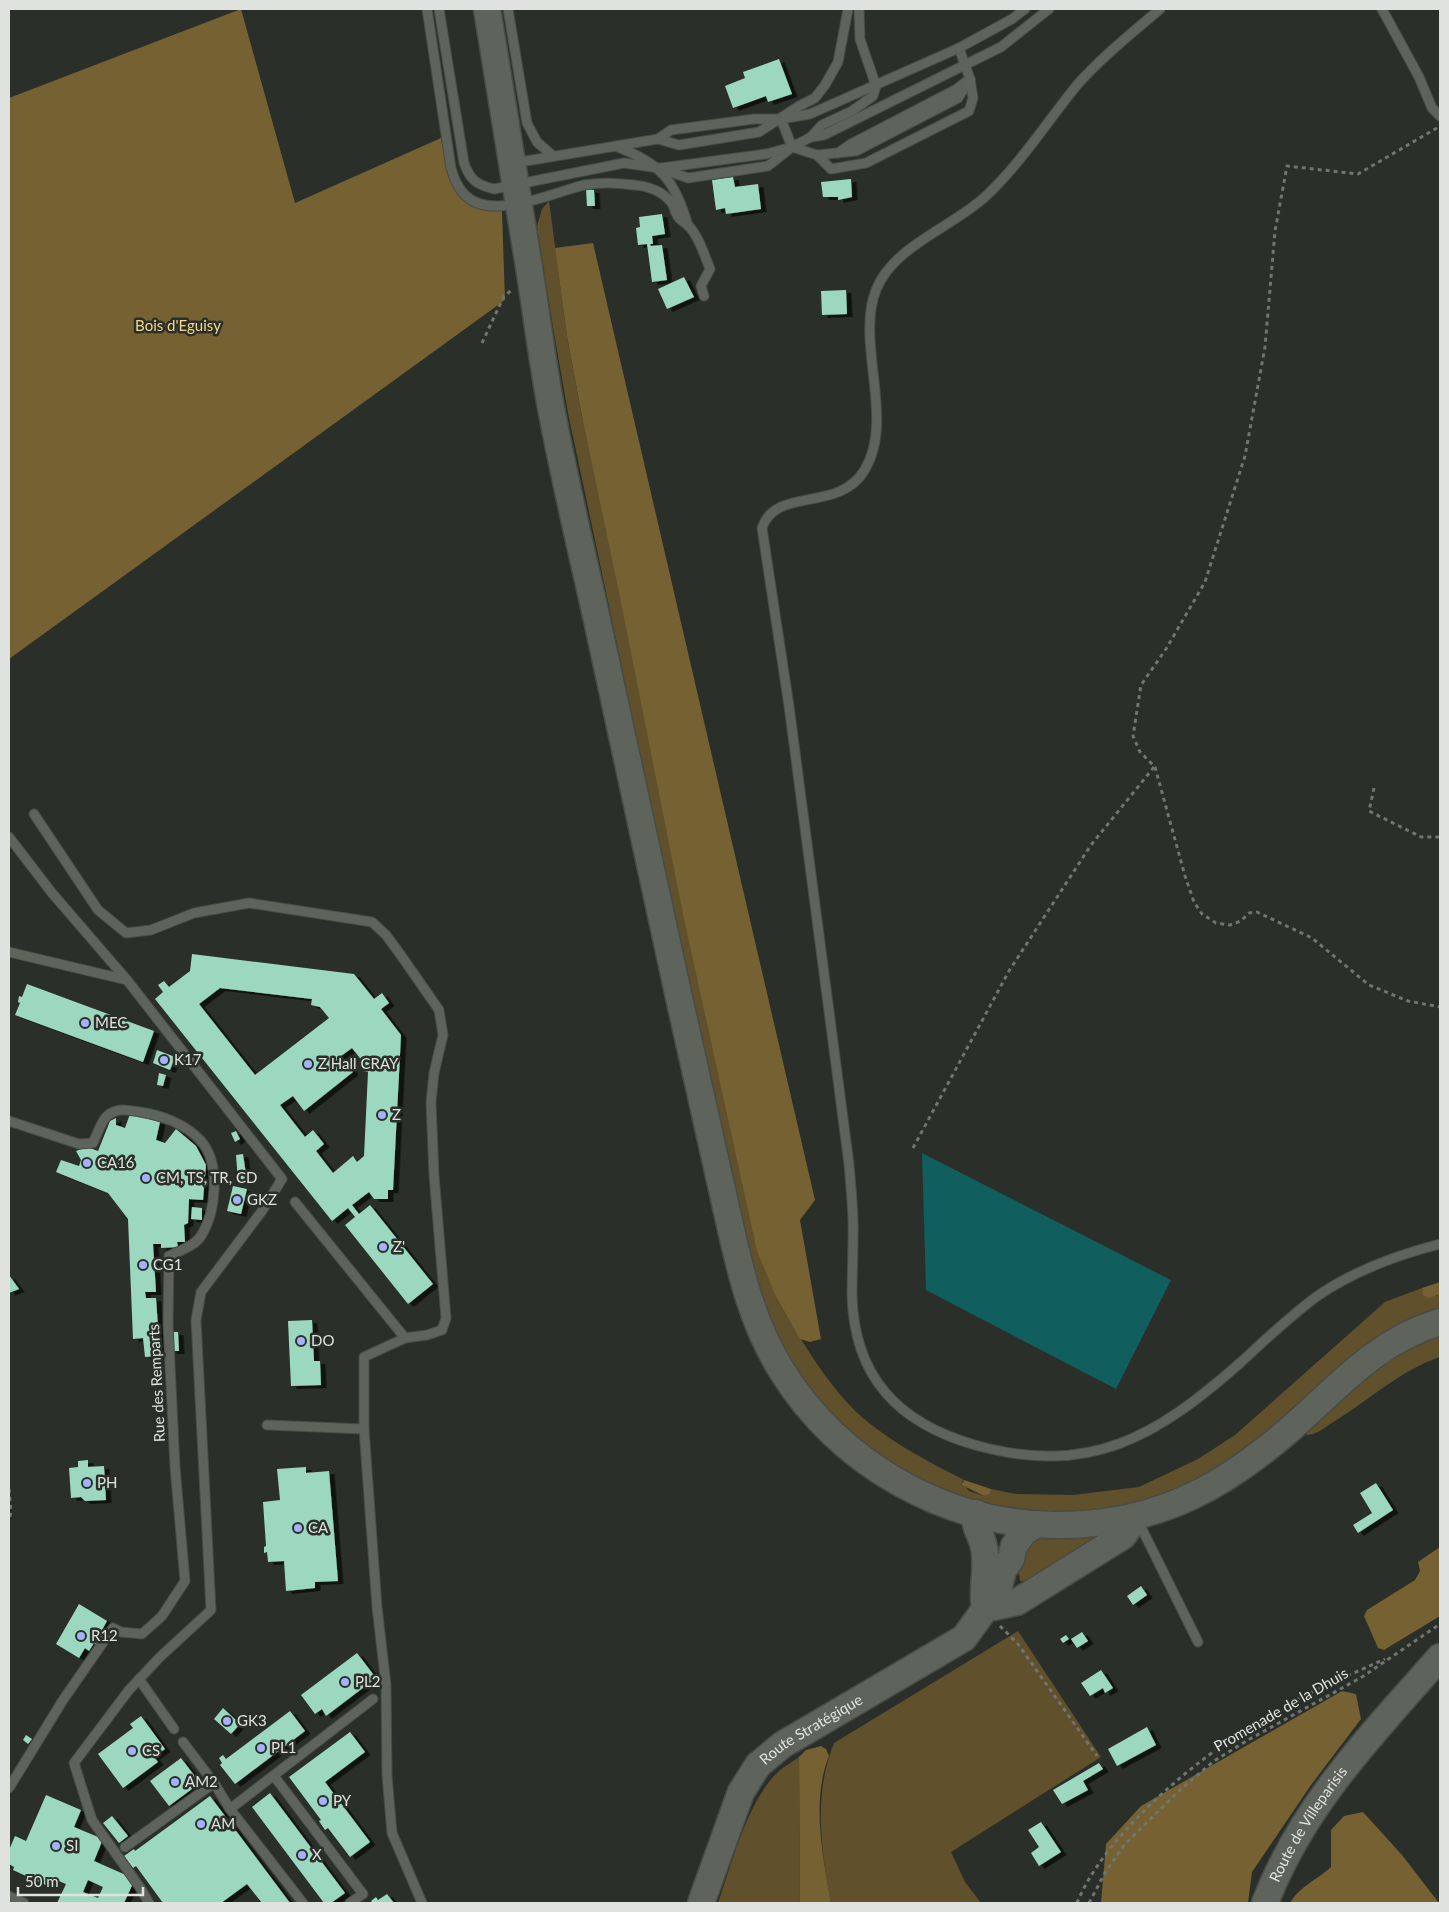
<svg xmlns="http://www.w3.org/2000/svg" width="1449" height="1912" font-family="Lato,sans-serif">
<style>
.green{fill:#60502b}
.forest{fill:#756132}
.water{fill:#115e5e}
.building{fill:#9cd7bf;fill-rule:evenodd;filter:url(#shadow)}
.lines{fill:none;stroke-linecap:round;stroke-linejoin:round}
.lane-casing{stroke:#484c47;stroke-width:11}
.secondary-casing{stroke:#484c47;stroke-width:29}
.path{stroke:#717570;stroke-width:3;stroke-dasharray:4 4;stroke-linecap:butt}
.lane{stroke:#5e635c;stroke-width:9}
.secondary{stroke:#5e635c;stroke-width:26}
.poi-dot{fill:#a4b2fc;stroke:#2a2f29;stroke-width:2}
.labels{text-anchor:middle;stroke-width:5;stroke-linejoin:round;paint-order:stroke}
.park-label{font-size:15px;fill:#f7d68c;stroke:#2a2f29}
.poi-label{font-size:15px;fill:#dfe2de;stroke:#2a2f29;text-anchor:start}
.street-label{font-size:15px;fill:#dfe2de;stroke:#2a2f29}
</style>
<defs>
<filter id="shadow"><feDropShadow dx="5.5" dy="3" stdDeviation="0" flood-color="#0009"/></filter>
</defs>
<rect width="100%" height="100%" fill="#2a2f29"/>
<!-- green -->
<g class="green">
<path d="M549,201L567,336L583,422L776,1297C799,1337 832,1394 869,1423C898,1446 931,1463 964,1480L962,1482L969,1491L984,1496L990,1494L991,1489L1016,1494L1073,1495L1139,1487L1198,1459L1235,1435L1385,1302L1422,1288V1291L1436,1296L1440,1294V1310L1418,1316L1399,1324L1291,1416L1214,1475L1135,1505L1106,1509L1052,1513L978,1502L909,1475L846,1432L793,1370L754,1288L646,793L620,658L568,413L552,321L537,226L542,209Z"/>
<path d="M1440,1333V1357C1401,1370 1369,1400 1335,1421C1326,1426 1317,1435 1307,1435L1306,1432L1385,1360Z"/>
<path d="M1041,1535H1104L1026,1581H1020L1018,1567L1023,1547Z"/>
<path d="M1018,1631L1101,1757L951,1852L965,1882L981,1903H831C821,1850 813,1795 834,1743Z"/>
<path d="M799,1757L800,1903H718C731,1866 748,1800 777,1773C783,1767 792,1762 799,1757Z"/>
</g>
<!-- forest -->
<g class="forest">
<path d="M241,9L295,203L441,138C449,182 451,206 502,211L505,300L9,659V98Z"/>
<path d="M593,243L815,1200L800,1220L821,1339L810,1342L800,1339L776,1297L757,1251L683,914L619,592L583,422L567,336L555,248Z"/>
<path d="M1440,1282V1294L1429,1298L1423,1295L1422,1288Z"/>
<path d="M964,1480L991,1489L990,1494L984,1496L962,1485Z"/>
<path d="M1440,1547V1616L1384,1650L1378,1648L1364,1616L1367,1610L1415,1580L1420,1571L1418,1562Z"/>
<path d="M1342,1691L1356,1694L1361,1719L1311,1785L1252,1872L1248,1903H1101L1106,1844L1141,1806Z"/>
<path d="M821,1746L826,1749L829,1756C811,1801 823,1857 831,1903H800L799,1757L806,1750Z"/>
<path d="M1363,1812L1402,1855L1439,1903H1290C1300,1886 1317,1880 1331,1867V1830L1344,1816Z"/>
</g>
<!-- water -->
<path class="water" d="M922,1153L1171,1280L1116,1389L926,1290Z"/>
<!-- building -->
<g class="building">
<path d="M779,59L792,94L768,102L766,96L733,108L725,86L745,78L743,72Z"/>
<path d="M733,177L735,187L758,184L761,209L726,214L725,208L716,210L712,180Z"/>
<path d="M851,179L852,197L838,200V197H823L821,182Z"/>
<path d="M586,189L594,190L595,206H587Z"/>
<path d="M662,214L665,234L652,236L653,244H650L651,246L662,245L667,280L652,282L647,244L638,245L636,228L640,227L639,217Z"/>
<path d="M684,277L694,297L667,309L658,289Z"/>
<path d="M846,290L847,314L822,315L821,291Z"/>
<path d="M192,954L354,974L374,999L382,993L389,1003L381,1009L401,1035L393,1190H388V1199H374L369,1192L352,1205L359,1214L370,1205L433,1284L408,1304L345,1225L355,1217L348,1208L332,1221L155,999L163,992L158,985L164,981L169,987L190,971ZM220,988L312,999L311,1005L320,1007L329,1018L255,1075L199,1004ZM352,1048L363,1062V1071L368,1072L364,1156L357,1162L353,1156L333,1173L316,1151L324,1144L313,1130L305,1137L280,1105L293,1096L304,1111L353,1072L341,1056Z"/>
<path d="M27,984L154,1031L143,1062L15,1015L20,1003L18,1002L19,996L22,997Z"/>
<path d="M157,1050L175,1057L170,1070L153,1063Z"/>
<path d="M159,1073L166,1075L163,1086L157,1085Z"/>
<path d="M130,1114L160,1122L156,1140L165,1143L176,1129L196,1146L206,1165L203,1200L189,1199L188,1223L184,1225L185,1242H177L178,1247L161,1248V1244H153L156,1292H145L146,1298H156L160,1356L145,1357L143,1338L133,1339L128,1219L108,1193L56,1172L61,1160L79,1166L81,1160L76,1151L87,1147L98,1151L110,1121L116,1118V1125L125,1128Z"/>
<path d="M236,1131L240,1139L235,1142L231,1133Z"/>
<path d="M243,1154L247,1181H238L236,1155Z"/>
<path d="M233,1186L247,1189L241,1214L227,1211Z"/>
<path d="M192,1207L202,1208V1220L191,1219Z"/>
<path d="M9,1275L19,1289L9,1293Z"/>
<path d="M312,1320L314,1361H320L321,1385L291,1386L288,1321Z"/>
<path d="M171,1332H178L179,1351H171Z"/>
<path d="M88,1460V1467L104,1466L106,1500L85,1501L81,1497L71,1498L69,1468L78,1467V1461Z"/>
<path d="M306,1467V1473L329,1471L338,1581L315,1582V1588L286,1591L284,1561L268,1562L267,1552L264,1553V1547L266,1546L263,1502L280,1500L277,1469Z"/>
<path d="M1376,1483L1393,1510L1358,1533L1353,1525L1372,1513L1360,1493Z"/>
<path d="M1141,1586L1147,1595L1133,1605L1127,1596Z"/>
<path d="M79,1604L107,1621L103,1628L107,1630L97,1645L94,1643L89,1651L85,1648L79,1658L56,1644Z"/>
<path d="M1082,1632L1088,1641L1077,1648L1071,1639Z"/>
<path d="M1066,1635L1069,1639L1063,1643L1060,1639Z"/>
<path d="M357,1653L376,1678L326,1716L322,1709L315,1714L301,1695Z"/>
<path d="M1101,1670L1113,1688L1105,1693L1103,1688L1090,1696L1081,1683Z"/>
<path d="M223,1708L240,1724L231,1734L214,1719Z"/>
<path d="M290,1711L305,1731L235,1784L220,1765L222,1763L219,1758L223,1755L226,1759Z"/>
<path d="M141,1716L165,1749L154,1757L158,1762L123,1788L98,1754L133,1728L130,1724Z"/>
<path d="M1147,1727L1156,1745L1117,1766L1108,1749Z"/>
<path d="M350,1732L365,1752L325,1782L370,1842L350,1857L328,1828L325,1830L319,1821L321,1820L289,1777Z"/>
<path d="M26,1735L32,1739L28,1744L23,1740Z"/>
<path d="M181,1758L200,1783L169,1806L150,1781Z"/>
<path d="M1099,1763L1103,1769L1083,1781L1088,1790L1062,1804L1053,1790Z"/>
<path d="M270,1793L345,1893L331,1903H324L252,1807Z"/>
<path d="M46,1795L81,1810L74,1827L103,1839L94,1861L135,1879L124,1903H57L66,1884L52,1878L48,1886L13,1870L14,1867L9,1864V1850L15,1836L26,1841ZM88,1880L103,1887L98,1898L83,1892Z"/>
<path d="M210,1796L290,1903H262L247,1884L221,1903H163L136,1866L133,1868L124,1856L134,1849L135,1851Z"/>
<path d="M112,1816L128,1836L119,1843L103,1823Z"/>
<path d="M1041,1822L1061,1852L1039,1866L1031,1853L1039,1847L1028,1830Z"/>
<path d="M387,1894L394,1903H373L371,1901L376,1897L378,1900Z"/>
</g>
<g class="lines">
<!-- lane casing -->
<g class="lane-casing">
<g id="lane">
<path d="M427,9L451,168C454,178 457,187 465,195C491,222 554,192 584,185C600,182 618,183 634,185C647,186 662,191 671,202C674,205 674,211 677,215C679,220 684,222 688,225C699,237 704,254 710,269L701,286L704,296"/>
<path d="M439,9L464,163C470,180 477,185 494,189L624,163L659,168L688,178L768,166L792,147L811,137L822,125L852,111L873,96L876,86L860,39L859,9"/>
<path d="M508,9L527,123L537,142L553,156"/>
<path d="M1160,9C1132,33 1102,57 1077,85C1047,122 1021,163 986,196C953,227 893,246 876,290C855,343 896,420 864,471C838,513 776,486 762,528L789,706L849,1164C851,1189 854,1214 853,1238C853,1257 852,1276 852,1295C854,1377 898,1423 975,1445C1090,1477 1156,1437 1240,1363C1265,1340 1289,1317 1316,1297C1353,1271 1397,1255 1440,1244"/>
<path d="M1382,9L1419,77L1432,108L1440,116"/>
<path d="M781,119L792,147"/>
<path d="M811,137L824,135L1001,47L1049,9"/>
<path d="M658,139L679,145L759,132L799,106L815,98L825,85L838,62L848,9"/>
<path d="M615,146C660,163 675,179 688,226"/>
<path d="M838,153L851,144L955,90L970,79L959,48"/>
<path d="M817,155L831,169L866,163L969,111L973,98L970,79"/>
<path d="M514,163L658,139L671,130L754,119H781L810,114L959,48L1012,19L1025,9"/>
<path d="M661,168L766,154L792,147L817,155L856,151L958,98L970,79"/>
<path d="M34,814L98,910L126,933L151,930L194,913L249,903L372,922L386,935L400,954L439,1010L443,1035L434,1073L431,1102L434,1175L446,1318L442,1330L427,1335L405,1338L364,1357V1429L377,1607L386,1685L387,1775L392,1833L422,1903"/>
<path d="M9,837L52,893L127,980"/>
<path d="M9,952L127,980L282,1179L262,1211L201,1292L196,1320L211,1610L160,1657L129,1690L74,1763L92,1820L141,1889L149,1903"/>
<path d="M9,1121L79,1144L93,1143C97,1135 101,1121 107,1116C117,1107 128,1110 140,1112C161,1115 186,1124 201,1141C221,1164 216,1212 201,1236C195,1246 179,1251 169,1256L168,1324L175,1467L185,1581L162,1616L142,1634L121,1632L113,1628L63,1700L9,1788"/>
<path d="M295,1202L405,1338"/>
<path d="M267,1425L364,1429"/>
<path d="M1138,1521L1198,1642"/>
<path d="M139,1679L174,1729"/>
<path d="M183,1742L214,1783L230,1809L303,1903"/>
<path d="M274,1776L363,1894L350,1903"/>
<path d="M230,1809L373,1699"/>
<path d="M125,1847L214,1783"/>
<path d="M9,1896L24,1903"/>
</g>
</g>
<!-- secondary casing -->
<g class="secondary-casing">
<g id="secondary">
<path d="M487,9C501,95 515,181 529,267C537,317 543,368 553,418C566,486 582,553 597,620C624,745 651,869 678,993C692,1057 707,1121 721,1185C736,1249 746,1314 782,1371C840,1464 945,1524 1055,1525C1161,1526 1232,1483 1307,1414C1348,1376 1385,1338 1440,1322"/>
<path d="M976,1513C974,1525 978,1530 982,1540C989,1560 983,1580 984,1601"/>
<path d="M984,1609L1017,1602L1123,1536L1136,1517"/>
<path id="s1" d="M701,1903L741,1792L758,1765L782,1745L964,1638L998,1591L1003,1570L1011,1559L1014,1546L1023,1533L1036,1524"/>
<path id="s2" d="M1265,1903C1302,1806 1372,1734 1440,1657"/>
</g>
</g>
<!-- path -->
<g class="path">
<path d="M1437,128L1358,174L1287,166L1275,231L1265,347L1245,456L1205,582L1166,649L1141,685L1133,736L1140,752L1155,767L1185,876L1194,902L1202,914L1216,923L1230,925L1241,921L1249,913L1257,912L1312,938L1369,985L1408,1001L1440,1007"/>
<path d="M482,343L504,296L512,290"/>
<path d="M1374,788L1369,811L1421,837H1440"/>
<path d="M913,1148L1009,971L1091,845L1154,767"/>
<path d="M9,1489L11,1512L9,1521"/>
<path d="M1000,1626L1018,1644L1097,1756"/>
<path d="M1077,1903C1105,1834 1196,1759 1259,1721C1299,1696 1343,1678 1385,1659"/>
<path d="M1089,1903L1106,1871L1125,1844L1180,1790L1214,1761L1248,1740L1362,1677L1440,1624"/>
</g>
<!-- lane -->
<use href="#lane" class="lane"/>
<!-- secondary -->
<use href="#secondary" class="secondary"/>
</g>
<!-- markers -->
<g class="poi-dot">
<circle cx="85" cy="1023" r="5"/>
<circle cx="164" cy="1060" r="5"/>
<circle cx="308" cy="1064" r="5"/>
<circle cx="382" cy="1115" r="5"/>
<circle cx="87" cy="1163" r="5"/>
<circle cx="146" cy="1178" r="5"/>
<circle cx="237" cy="1200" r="5"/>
<circle cx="383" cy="1247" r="5"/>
<circle cx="143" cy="1265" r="5"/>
<circle cx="301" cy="1341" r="5"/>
<circle cx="87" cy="1483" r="5"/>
<circle cx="298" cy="1528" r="5"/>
<circle cx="81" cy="1636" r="5"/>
<circle cx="345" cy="1682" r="5"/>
<circle cx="227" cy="1721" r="5"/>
<circle cx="261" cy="1748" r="5"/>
<circle cx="132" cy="1751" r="5"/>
<circle cx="175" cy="1782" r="5"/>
<circle cx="323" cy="1801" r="5"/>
<circle cx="201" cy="1824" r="5"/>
<circle cx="56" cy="1846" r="5"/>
<circle cx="302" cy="1855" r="5"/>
</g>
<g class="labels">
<!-- park labels -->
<g class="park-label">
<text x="178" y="331">Bois d'Eguisy</text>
</g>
<!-- poi labels -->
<g class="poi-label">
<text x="95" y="1028">MEC</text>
<text x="174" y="1065">K17</text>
<text x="318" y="1069">Z Hall CRAY</text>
<text x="392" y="1120">Z</text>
<text x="97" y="1168">CA16</text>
<text x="156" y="1183">CM, TS, TR, CD</text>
<text x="247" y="1205">GKZ</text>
<text x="393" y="1252">Z'</text>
<text x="153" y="1270">CG1</text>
<text x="311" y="1346">DO</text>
<text x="97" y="1488">PH</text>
<text x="308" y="1533">CA</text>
<text x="91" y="1641">R12</text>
<text x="355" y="1687">PL2</text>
<text x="237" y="1726">GK3</text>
<text x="271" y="1753">PL1</text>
<text x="142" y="1756">CS</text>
<text x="185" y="1787">AM2</text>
<text x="333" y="1806">PY</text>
<text x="211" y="1829">AM</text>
<text x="66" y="1851">SI</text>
<text x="312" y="1860">X</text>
</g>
<!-- street labels -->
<g class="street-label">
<text transform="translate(157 1383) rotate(-93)" y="5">Rue des Remparts</text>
<text transform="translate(1281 1710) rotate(-30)" y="5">Promenade de la Dhuis</text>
<text dy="5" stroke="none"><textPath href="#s1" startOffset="214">Route Stratégique</textPath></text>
<text dy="5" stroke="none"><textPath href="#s2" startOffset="90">Route de Villeparisis</textPath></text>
</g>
</g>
<!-- border -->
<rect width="1449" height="1912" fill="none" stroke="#dfe2de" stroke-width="20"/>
<!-- scale -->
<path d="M18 1887v8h125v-8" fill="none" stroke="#dfe2de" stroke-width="2.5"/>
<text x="25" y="1887" font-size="15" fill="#dfe2de" stroke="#2a2f29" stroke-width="4" paint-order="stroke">50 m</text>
</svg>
